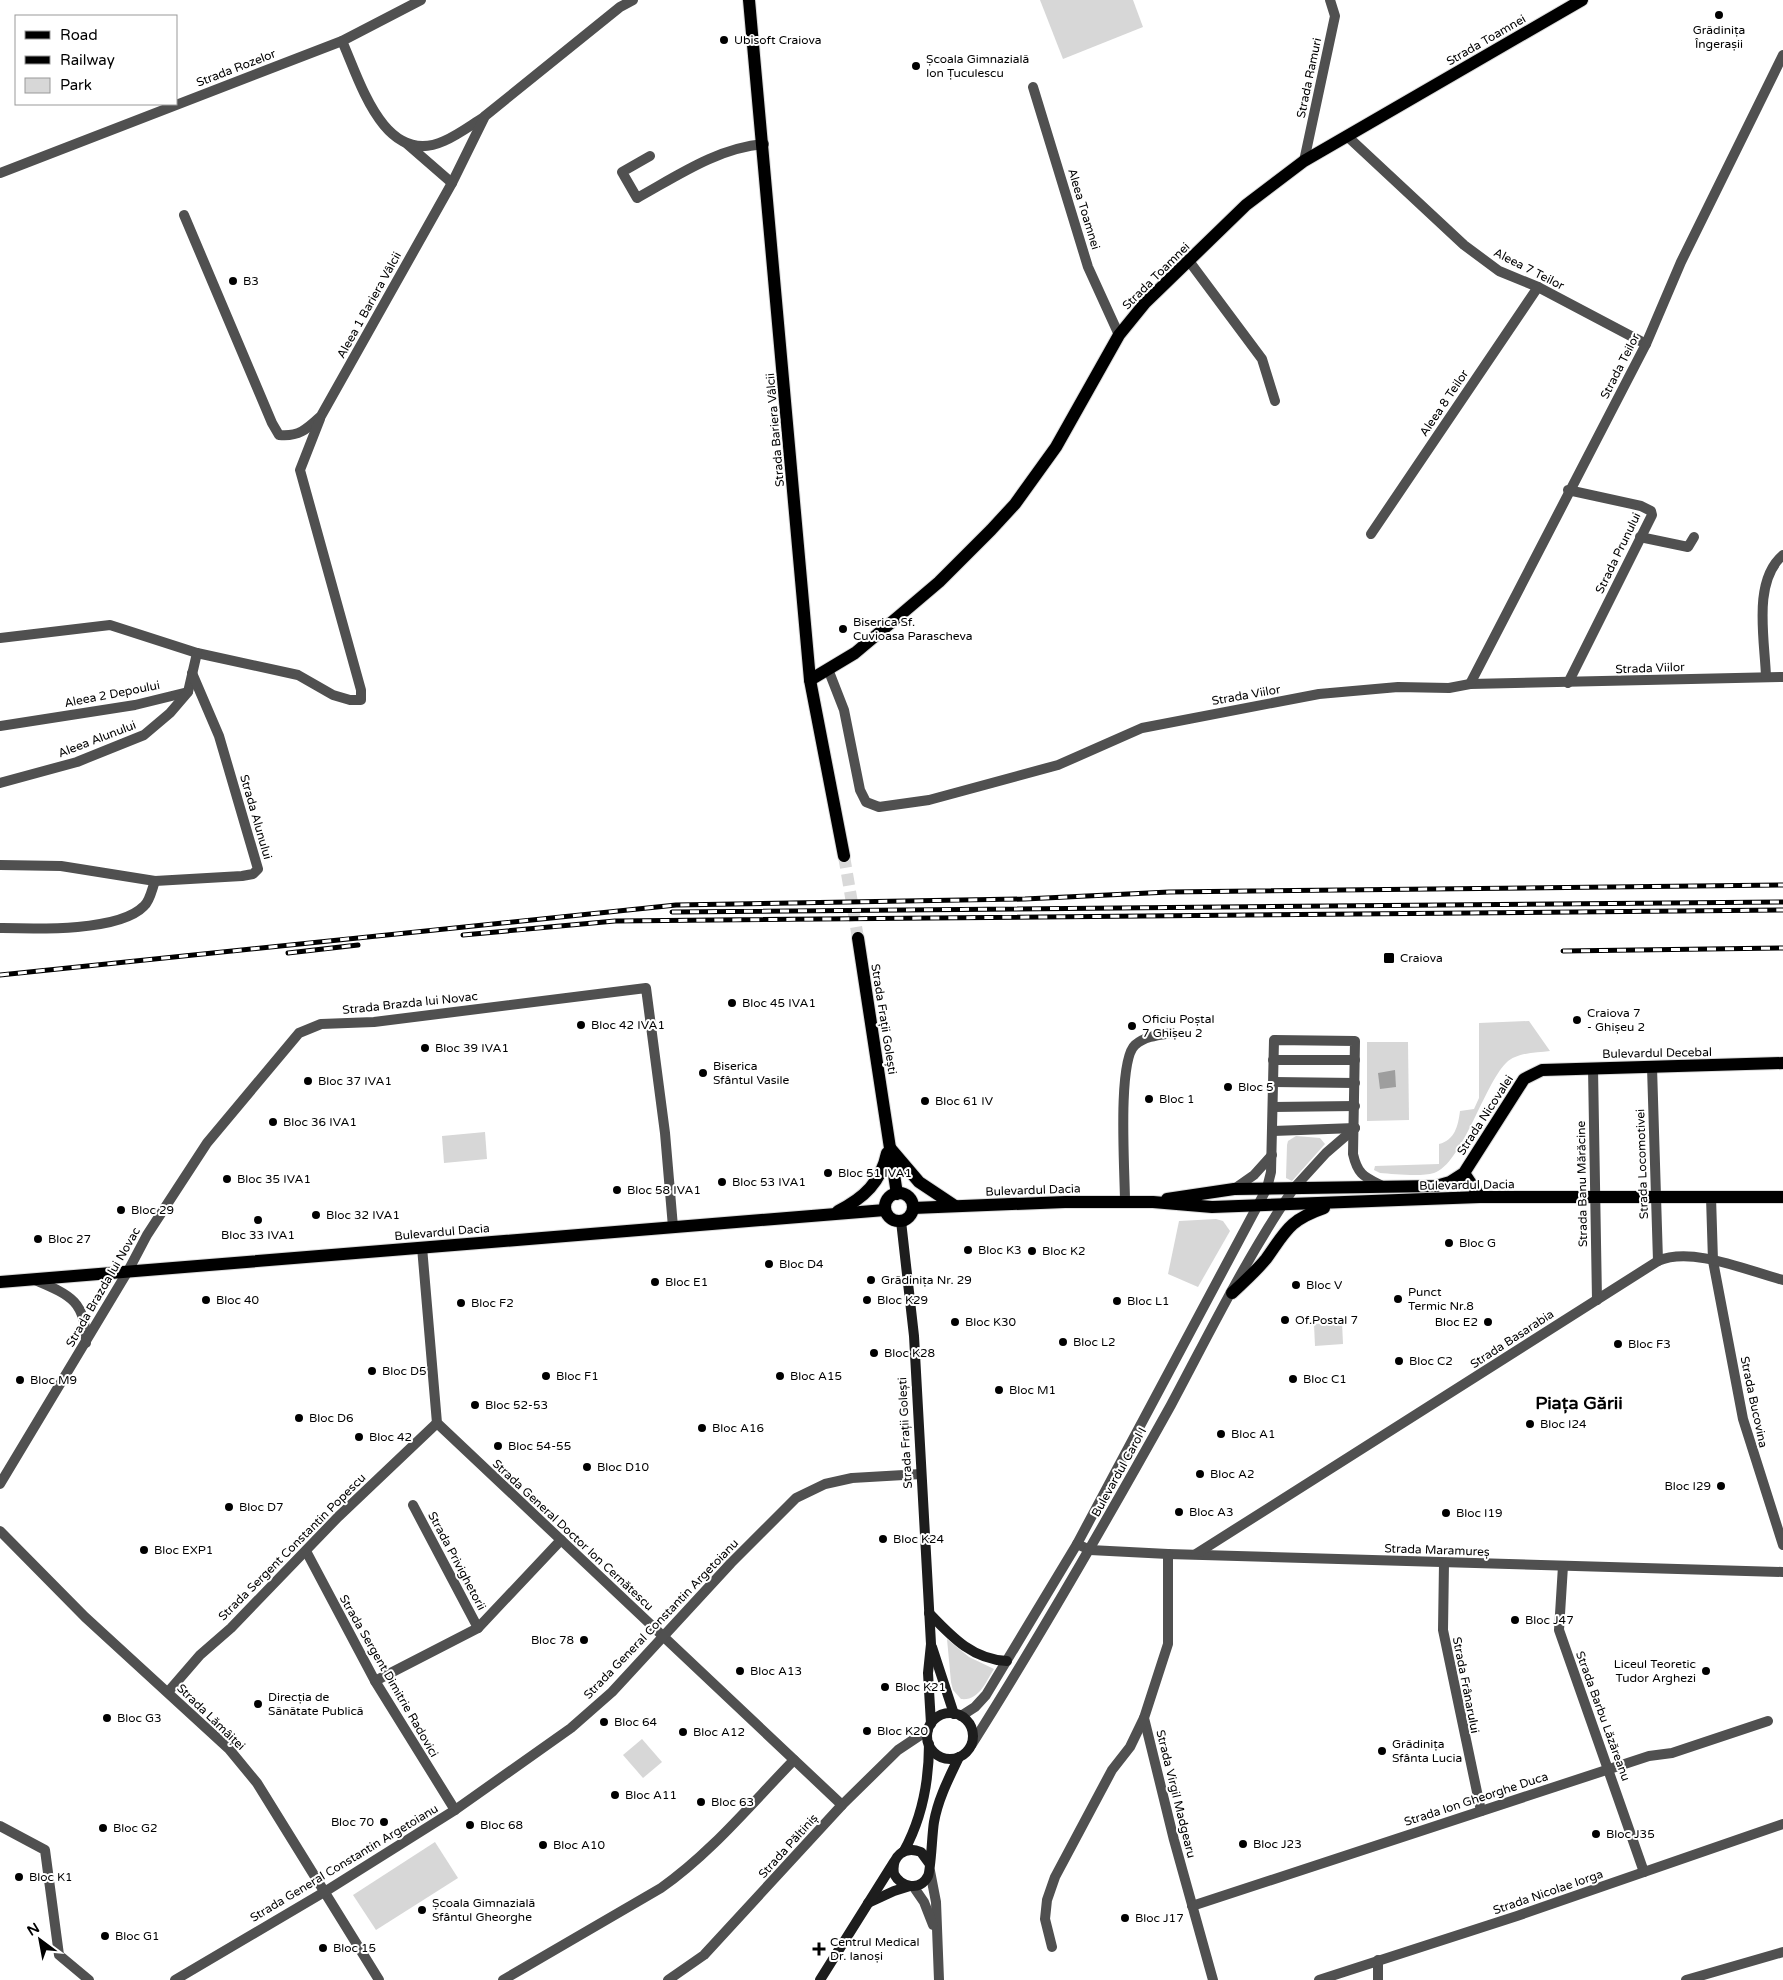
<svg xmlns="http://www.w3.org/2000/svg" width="1783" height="1980" font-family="'Varela Round',sans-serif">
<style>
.green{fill:#d7d7d7}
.water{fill:#9e9e9e}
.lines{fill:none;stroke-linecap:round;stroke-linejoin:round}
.primary-tunnel{stroke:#d9d9d9;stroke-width:12;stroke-dasharray:12 6;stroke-linecap:butt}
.primary-casing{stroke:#dbdbdb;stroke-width:14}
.minor{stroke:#505050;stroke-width:10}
.tertiary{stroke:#505050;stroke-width:10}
.secondary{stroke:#1d1d1d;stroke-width:10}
.primary{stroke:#000;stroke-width:12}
.rail-casing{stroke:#000;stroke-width:5}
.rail{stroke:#fff;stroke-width:3;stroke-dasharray:9;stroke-linecap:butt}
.poi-dot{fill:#000;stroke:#fff;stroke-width:2}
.labels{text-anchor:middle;stroke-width:4;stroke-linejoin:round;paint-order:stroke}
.poi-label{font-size:12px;fill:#000;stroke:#fff;text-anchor:start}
.street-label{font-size:12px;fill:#000;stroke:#fff}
.district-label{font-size:18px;font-weight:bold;fill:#000;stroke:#fff}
</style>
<rect width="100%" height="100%" fill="#fff"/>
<!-- green -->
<g class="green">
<path d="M1040,0H1133L1143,27L1063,59Z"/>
<path d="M1529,1021L1550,1051C1536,1053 1517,1052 1506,1063C1484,1085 1462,1164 1434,1173C1421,1177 1394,1174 1380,1173L1374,1170L1375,1166L1439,1164V1144C1455,1140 1458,1126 1460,1111L1474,1109L1479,1098V1023Z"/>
<path d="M1367,1042H1408L1409,1120L1367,1121Z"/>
<path d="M485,1132L487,1159L444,1163L442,1136Z"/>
<path d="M1296,1136L1320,1138L1325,1144L1292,1181L1286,1178L1287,1145L1288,1141Z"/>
<path d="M1216,1219L1223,1221L1230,1231L1198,1287L1168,1274L1179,1221Z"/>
<path d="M1342,1322L1343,1344L1315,1346L1314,1324Z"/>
<path d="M947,1639L969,1657L994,1669C985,1683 979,1701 961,1699L953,1690L951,1682Z"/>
<path d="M642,1739L662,1762L643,1778L623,1755Z"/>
<path d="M435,1842L458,1878L376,1930L353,1895Z"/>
</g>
<!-- water -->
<path class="water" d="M1395,1070L1396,1087L1380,1089L1378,1073Z"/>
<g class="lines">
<!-- primary-tunnel -->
<path class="primary-tunnel" d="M844,856L858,938"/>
<!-- primary casing -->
<g class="primary-casing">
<g id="primary">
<path d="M749,0L810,680L844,856"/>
<path d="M810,680L855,653L899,616L939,582L991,530L1015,504L1056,447L1119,335L1145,303L1246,205L1304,161L1582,0"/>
<path d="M858,938L897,1194"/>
<path d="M890,1148L919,1182L955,1206"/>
<path d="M1464,1173L1480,1197"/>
<circle cx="899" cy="1207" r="14"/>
<path d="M1167,1199L1234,1189L1436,1186L1450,1182L1464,1173L1524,1079L1542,1070L1783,1063"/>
<path d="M913,1208L1065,1202H1153L1212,1207L1480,1197H1783"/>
<path d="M838,1211C864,1198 881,1182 887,1153"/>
<path d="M0,1282L885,1210"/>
<path d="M1232,1293C1244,1282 1256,1271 1266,1259C1286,1231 1289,1220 1324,1208"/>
</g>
</g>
<!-- minor -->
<g class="minor">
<path d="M342,41C360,81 384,168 444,141C458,135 471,125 484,117"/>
<path d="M1033,87L1088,267L1119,335"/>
<path d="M1347,136L1464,245L1499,271L1538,287L1646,344"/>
<path d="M406,143L452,183"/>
<path d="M650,156L622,172L637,198C677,176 717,148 764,144"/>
<path d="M1304,161L1335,16L1330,0"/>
<path d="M0,173L342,41L421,0"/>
<path d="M184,215L272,423L279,435C299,437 307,429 321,416L452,183L485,116L620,7L633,0"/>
<path d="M1189,261L1262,359L1275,401"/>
<path d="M1371,534L1538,287"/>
<path d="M1640,537L1688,547L1694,537"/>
<path d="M0,638L110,625L197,653L298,675L333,695L350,700H361V690L300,470L320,419"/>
<path d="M828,669L844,710L860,790L866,802L879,807L929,800L1058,765L1142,728L1319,694L1398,687L1449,688L1470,684L1783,677"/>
<path d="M1766,677C1765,641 1752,581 1783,555"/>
<path d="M1568,683L1652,515L1651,511L1641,506L1568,490"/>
<path d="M1470,684L1646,344L1681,262L1783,55"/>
<path d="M0,726L135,705L188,692L197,653"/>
<path d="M0,783L77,762L144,735L170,713L188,692"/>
<path d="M0,865L61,866L155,881L242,876L253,874L258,869L219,736L192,673"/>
<path d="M0,928C35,929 119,932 144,906C150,901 152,889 155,881"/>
<path d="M1273,1060H1355"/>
<path d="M1652,1067L1658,1261"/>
<path d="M1593,1068L1597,1300"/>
<path d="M1274,1082L1355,1083"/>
<path d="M1273,1107L1355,1106"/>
<path d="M1273,1131L1355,1128"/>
<path d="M1267,1188L1271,1172L1274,1040L1355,1041L1353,1154C1358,1176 1365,1177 1384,1187"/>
<path d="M1294,1188L1326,1153L1355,1128"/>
<path d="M1234,1189L1254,1175L1272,1155"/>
<path d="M1711,1197L1713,1261L1743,1419L1783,1545"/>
<path d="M1125,1202C1125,1174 1117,1061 1135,1045C1145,1036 1159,1035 1172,1033"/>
<path d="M422,1247L437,1423L842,1805"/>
<path d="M128,1271L147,1235L207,1143L299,1033L321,1024L374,1022L646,988L665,1133L673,1227"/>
<path d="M413,1505L478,1628"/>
<path d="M0,1531L85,1617L229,1749L257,1783L379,1980"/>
<path d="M1077,1544L1090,1550L1168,1554L1783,1572"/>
<path d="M306,1551L375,1681L455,1810"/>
<path d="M1168,1554V1644L1144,1718L1174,1840L1213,1980"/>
<path d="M1196,1554L1658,1261C1692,1246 1748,1271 1783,1280"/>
<path d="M1444,1563L1443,1630L1481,1811"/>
<path d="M1563,1566L1559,1630L1644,1872"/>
<path d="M375,1681L478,1628L561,1540"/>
<path d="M168,1692L200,1655L231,1628L338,1517L437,1423"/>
<path d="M0,1826L45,1850L59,1955L89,1980"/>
<path d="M1192,1906L1649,1756L1672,1753L1768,1721"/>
<path d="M1052,1947L1045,1919L1047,1900L1055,1877L1112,1770L1130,1747L1144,1718"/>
<path d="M175,1980L326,1891L455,1810L571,1728L612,1692L731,1563L796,1498L825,1484L852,1478L921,1474"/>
<path d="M503,1980L661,1888C711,1853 751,1804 794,1760"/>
<path d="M1378,1980V1960"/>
<path d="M1686,1980L1783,1952"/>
</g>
<!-- tertiary -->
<g class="tertiary">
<path d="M35,1280C70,1295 86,1301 86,1343"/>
<path d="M0,1484L128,1271"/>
<path d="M961,1716L975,1707L986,1695L1077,1544L1267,1188"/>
<path d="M972,1744C1042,1633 1107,1520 1171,1405C1210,1332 1247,1256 1294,1188"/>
<path d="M930,1871L936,1902L939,1980"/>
<path d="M913,1886L924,1902L933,1925"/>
<path d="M668,1980L704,1955L842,1805L898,1750L928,1730"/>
<path d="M1319,1980L1517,1916L1783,1824"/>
</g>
<!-- secondary -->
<g class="secondary">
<path d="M901,1221L914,1336L931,1644L928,1673L931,1724"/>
<path d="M929,1613C952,1637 972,1659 1007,1661"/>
<path d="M932,1647L954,1714"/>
<circle cx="950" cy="1736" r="23"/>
<path d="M904,1851C922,1818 929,1782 929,1744"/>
<path d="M929,1863L921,1852C904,1845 891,1857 894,1874C901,1887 920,1892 928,1876C931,1870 932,1833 934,1822C938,1799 949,1778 959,1757"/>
<path d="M868,1903L894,1891L910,1886"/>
<path d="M820,1980L894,1862"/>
</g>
<!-- primary -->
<use href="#primary" class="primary"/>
<!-- rail casing -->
<g class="rail-casing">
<g id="rail">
<path d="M672,912L1783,902"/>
<path d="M463,935L615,921L1783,910"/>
<path d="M1563,951L1783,948"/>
<path d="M288,953L358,945"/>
<path d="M0,975L676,905L1025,899L1169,892L1783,885"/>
</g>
</g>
<!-- rail -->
<use href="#rail" class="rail"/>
</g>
<!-- markers -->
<g class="poi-dot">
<circle cx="1719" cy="15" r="5"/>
<circle cx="724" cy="40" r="5"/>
<circle cx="916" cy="66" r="5"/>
<circle cx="233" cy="281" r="5"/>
<circle cx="843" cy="629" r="5"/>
<rect x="1383" y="952" width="12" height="12" rx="2.5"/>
<circle cx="732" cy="1003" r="5"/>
<circle cx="1577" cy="1020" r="5"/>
<circle cx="581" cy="1025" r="5"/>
<circle cx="1132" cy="1026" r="5"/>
<circle cx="425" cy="1048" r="5"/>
<circle cx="703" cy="1073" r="5"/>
<circle cx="308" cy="1081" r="5"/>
<circle cx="1228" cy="1087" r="5"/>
<circle cx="1149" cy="1099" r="5"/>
<circle cx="925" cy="1101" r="5"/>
<circle cx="273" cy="1122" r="5"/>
<circle cx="828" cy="1173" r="5"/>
<circle cx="227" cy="1179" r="5"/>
<circle cx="722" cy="1182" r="5"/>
<circle cx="617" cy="1190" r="5"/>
<circle cx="121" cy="1210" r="5"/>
<circle cx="316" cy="1215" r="5"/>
<circle cx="258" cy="1220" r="5"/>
<circle cx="38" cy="1239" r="5"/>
<circle cx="1449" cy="1243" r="5"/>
<circle cx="968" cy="1250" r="5"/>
<circle cx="1032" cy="1251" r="5"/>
<circle cx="769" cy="1264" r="5"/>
<circle cx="871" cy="1280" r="5"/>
<circle cx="655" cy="1282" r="5"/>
<circle cx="1296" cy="1285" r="5"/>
<circle cx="1398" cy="1299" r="5"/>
<circle cx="206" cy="1300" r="5"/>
<circle cx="867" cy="1300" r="5"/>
<circle cx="1117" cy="1301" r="5"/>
<circle cx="461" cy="1303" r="5"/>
<circle cx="1285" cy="1320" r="5"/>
<circle cx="955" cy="1322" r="5"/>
<circle cx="1488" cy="1322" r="5"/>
<circle cx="1063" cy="1342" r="5"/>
<circle cx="1618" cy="1344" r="5"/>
<circle cx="874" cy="1353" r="5"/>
<circle cx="1399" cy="1361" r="5"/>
<circle cx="372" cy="1371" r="5"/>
<circle cx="546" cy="1376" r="5"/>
<circle cx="780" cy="1376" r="5"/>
<circle cx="1293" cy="1379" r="5"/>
<circle cx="20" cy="1380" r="5"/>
<circle cx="999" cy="1390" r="5"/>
<circle cx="475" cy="1405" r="5"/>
<circle cx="299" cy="1418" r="5"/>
<circle cx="1530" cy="1424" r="5"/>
<circle cx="702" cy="1428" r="5"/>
<circle cx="1221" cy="1434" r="5"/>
<circle cx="359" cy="1437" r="5"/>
<circle cx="498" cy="1446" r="5"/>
<circle cx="587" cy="1467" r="5"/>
<circle cx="1200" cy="1474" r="5"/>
<circle cx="1721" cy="1486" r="5"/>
<circle cx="229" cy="1507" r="5"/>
<circle cx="1179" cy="1512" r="5"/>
<circle cx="1446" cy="1513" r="5"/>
<circle cx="883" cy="1539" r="5"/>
<circle cx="144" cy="1550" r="5"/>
<circle cx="1515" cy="1620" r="5"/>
<circle cx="584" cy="1640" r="5"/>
<circle cx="740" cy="1671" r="5"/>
<circle cx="1706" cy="1671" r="5"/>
<circle cx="885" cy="1687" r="5"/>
<circle cx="258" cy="1704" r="5"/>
<circle cx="107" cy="1718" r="5"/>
<circle cx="604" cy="1722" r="5"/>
<circle cx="867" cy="1731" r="5"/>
<circle cx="683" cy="1732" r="5"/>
<circle cx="1382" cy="1751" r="5"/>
<circle cx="615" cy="1795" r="5"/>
<circle cx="701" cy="1802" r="5"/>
<circle cx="384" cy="1822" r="5"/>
<circle cx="470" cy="1825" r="5"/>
<circle cx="103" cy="1828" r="5"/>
<circle cx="1596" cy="1834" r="5"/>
<circle cx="1243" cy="1844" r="5"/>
<circle cx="543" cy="1845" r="5"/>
<circle cx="19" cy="1877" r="5"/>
<circle cx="422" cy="1910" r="5"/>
<circle cx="1125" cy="1918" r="5"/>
<circle cx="105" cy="1936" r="5"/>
<circle cx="323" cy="1948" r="5"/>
<path d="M816.5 1941.5h5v5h5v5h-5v5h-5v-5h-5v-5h5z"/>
</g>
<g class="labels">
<!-- poi labels -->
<g class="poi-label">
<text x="1719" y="34" text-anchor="middle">Grădinița<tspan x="1719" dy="14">Îngerașii</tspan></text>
<text x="734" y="44">Ubisoft Craiova</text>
<text x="926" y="63">Școala Gimnazială<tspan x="926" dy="14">Ion Țuculescu</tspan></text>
<text x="243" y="285">B3</text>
<text x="853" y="626">Biserica Sf.<tspan x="853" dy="14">Cuvioasa Parascheva</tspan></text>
<text x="1400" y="962">Craiova</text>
<text x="742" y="1007">Bloc 45 IVA1</text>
<text x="1587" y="1017">Craiova 7<tspan x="1587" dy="14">- Ghișeu 2</tspan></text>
<text x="1142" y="1023">Oficiu Poștal<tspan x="1142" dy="14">7 Ghișeu 2</tspan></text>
<text x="591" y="1029">Bloc 42 IVA1</text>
<text x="435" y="1052">Bloc 39 IVA1</text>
<text x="713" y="1070">Biserica<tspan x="713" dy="14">Sfântul Vasile</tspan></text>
<text x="318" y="1085">Bloc 37 IVA1</text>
<text x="1238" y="1091">Bloc 5</text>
<text x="1159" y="1103">Bloc 1</text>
<text x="935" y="1105">Bloc 61 IV</text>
<text x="283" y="1126">Bloc 36 IVA1</text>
<text x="838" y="1177">Bloc 51 IVA1</text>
<text x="237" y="1183">Bloc 35 IVA1</text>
<text x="732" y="1186">Bloc 53 IVA1</text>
<text x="627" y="1194">Bloc 58 IVA1</text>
<text x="131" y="1214">Bloc 29</text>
<text x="326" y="1219">Bloc 32 IVA1</text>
<text x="258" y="1239" text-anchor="middle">Bloc 33 IVA1</text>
<text x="48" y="1243">Bloc 27</text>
<text x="1459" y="1247">Bloc G</text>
<text x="978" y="1254">Bloc K3</text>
<text x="1042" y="1255">Bloc K2</text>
<text x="779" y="1268">Bloc D4</text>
<text x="881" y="1284">Grădinița Nr. 29</text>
<text x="665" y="1286">Bloc E1</text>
<text x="1306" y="1289">Bloc V</text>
<text x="1408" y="1296">Punct<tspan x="1408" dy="14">Termic Nr.8</tspan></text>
<text x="216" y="1304">Bloc 40</text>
<text x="877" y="1304">Bloc K29</text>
<text x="1127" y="1305">Bloc L1</text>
<text x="471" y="1307">Bloc F2</text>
<text x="1295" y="1324">Of.Postal 7</text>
<text x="965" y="1326">Bloc K30</text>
<text x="1478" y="1326" text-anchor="end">Bloc E2</text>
<text x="1073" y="1346">Bloc L2</text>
<text x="1628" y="1348">Bloc F3</text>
<text x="884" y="1357">Bloc K28</text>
<text x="1409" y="1365">Bloc C2</text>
<text x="382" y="1375">Bloc D5</text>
<text x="556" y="1380">Bloc F1</text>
<text x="790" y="1380">Bloc A15</text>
<text x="1303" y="1383">Bloc C1</text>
<text x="30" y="1384">Bloc M9</text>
<text x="1009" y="1394">Bloc M1</text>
<text x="485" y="1409">Bloc 52-53</text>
<text x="309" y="1422">Bloc D6</text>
<text x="1540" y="1428">Bloc I24</text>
<text x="712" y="1432">Bloc A16</text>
<text x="1231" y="1438">Bloc A1</text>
<text x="369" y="1441">Bloc 42</text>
<text x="508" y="1450">Bloc 54-55</text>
<text x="597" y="1471">Bloc D10</text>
<text x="1210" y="1478">Bloc A2</text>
<text x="1711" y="1490" text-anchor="end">Bloc I29</text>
<text x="239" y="1511">Bloc D7</text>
<text x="1189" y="1516">Bloc A3</text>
<text x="1456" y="1517">Bloc I19</text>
<text x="893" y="1543">Bloc K24</text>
<text x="154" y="1554">Bloc EXP1</text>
<text x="1525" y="1624">Bloc J47</text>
<text x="574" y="1644" text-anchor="end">Bloc 78</text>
<text x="1696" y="1668" text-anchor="end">Liceul Teoretic<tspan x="1696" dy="14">Tudor Arghezi</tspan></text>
<text x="750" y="1675">Bloc A13</text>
<text x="895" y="1691">Bloc K21</text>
<text x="268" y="1701">Direcția de<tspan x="268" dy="14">Sănătate Publică</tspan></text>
<text x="117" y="1722">Bloc G3</text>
<text x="614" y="1726">Bloc 64</text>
<text x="877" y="1735">Bloc K20</text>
<text x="693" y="1736">Bloc A12</text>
<text x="1392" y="1748">Grădinița<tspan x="1392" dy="14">Sfânta Lucia</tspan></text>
<text x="625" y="1799">Bloc A11</text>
<text x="711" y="1806">Bloc 63</text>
<text x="374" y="1826" text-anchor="end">Bloc 70</text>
<text x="480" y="1829">Bloc 68</text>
<text x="113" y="1832">Bloc G2</text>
<text x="1606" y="1838">Bloc J35</text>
<text x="1253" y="1848">Bloc J23</text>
<text x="553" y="1849">Bloc A10</text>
<text x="29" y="1881">Bloc K1</text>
<text x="432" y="1907">Școala Gimnazială<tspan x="432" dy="14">Sfântul Gheorghe</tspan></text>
<text x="1135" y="1922">Bloc J17</text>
<text x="115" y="1940">Bloc G1</text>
<text x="830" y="1946">Centrul Medical<tspan x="830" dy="14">Dr. Ianoși</tspan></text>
<text x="333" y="1952">Bloc 15</text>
</g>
<!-- street labels -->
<g class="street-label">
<text transform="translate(1486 40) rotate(-30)" y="4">Strada Toamnei</text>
<text transform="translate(236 68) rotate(-21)" y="4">Strada Rozelor</text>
<text transform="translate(1309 78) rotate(-78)" y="4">Strada Ramuri</text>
<text transform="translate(1084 209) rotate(73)" y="4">Aleea Toamnei</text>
<text transform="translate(1529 269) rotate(27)" y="4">Aleea 7 Teilor</text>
<text transform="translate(1156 276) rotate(-45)" y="4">Strada Toamnei</text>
<text transform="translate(369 305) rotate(-61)" y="4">Aleea 1 Bariera Vâlcii</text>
<text transform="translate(1620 366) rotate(-63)" y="4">Strada Teilor</text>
<text transform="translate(1444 403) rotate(-56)" y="4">Aleea 8 Teilor</text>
<text transform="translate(775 430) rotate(-95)" y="4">Strada Bariera Vâlcii</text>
<text transform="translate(1618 553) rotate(-64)" y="4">Strada Prunului</text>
<text transform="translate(1650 668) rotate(-2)" y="4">Strada Viilor</text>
<text transform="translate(112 694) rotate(-11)" y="4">Aleea 2 Depoului</text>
<text transform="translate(1246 695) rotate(-10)" y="4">Strada Viilor</text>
<text transform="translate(97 739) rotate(-21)" y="4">Aleea Alunului</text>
<text transform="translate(256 817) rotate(74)" y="4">Strada Alunului</text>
<text transform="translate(410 1003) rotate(-6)" y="4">Strada Brazda lui Novac</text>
<text transform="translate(884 1019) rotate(81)" y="4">Strada Frații Golești</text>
<text transform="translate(1657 1053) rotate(-1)" y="4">Bulevardul Decebal</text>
<text transform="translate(1485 1115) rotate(-57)" y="4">Strada Nicovalei</text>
<text transform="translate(1642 1164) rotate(-92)" y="4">Strada Locomotivei</text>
<text transform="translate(1582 1184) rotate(-91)" y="4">Strada Banu Mărăcine</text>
<text transform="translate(1467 1185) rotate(-1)" y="4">Bulevardul Dacia</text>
<text transform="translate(1033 1190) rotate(-2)" y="4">Bulevardul Dacia</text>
<text transform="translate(442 1232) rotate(-5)" y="4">Bulevardul Dacia</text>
<text transform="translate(103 1287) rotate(-60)" y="4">Strada Brazda lui Novac</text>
<text transform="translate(1512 1339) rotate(-33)" y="4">Strada Basarabia</text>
<text transform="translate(1754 1402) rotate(78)" y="4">Strada Bucovina</text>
<text transform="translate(905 1433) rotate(-93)" y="4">Strada Frații Golești</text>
<text transform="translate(1119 1472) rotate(-61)" y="4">Bulevardul Carol I</text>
<text transform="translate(573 1535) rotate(43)" y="4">Strada General Doctor Ion Cernătescu</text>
<text transform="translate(292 1547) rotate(-45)" y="4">Strada Sergent Constantin Popescu</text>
<text transform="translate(1437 1550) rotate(2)" y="4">Strada Maramureș</text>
<text transform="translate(457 1561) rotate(62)" y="4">Strada Privighetorii</text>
<text transform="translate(661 1619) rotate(-46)" y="4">Strada General Constantin Argetoianu</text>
<text transform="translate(389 1676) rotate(60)" y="4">Strada Sergent Dimitrie Radovici</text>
<text transform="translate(1466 1685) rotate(79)" y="4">Strada Frânarului</text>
<text transform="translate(1603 1716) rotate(70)" y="4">Strada Barbu Lăzăreanu</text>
<text transform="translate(211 1717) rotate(44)" y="4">Strada Lămâiței</text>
<text transform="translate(1176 1794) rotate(76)" y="4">Strada Virgil Madgearu</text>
<text transform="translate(1476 1799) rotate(-18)" y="4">Strada Ion Gheorghe Duca</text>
<text transform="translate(788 1846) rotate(-48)" y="4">Strada Păltiniș</text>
<text transform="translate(344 1863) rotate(-31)" y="4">Strada General Constantin Argetoianu</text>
<text transform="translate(1548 1892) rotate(-19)" y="4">Strada Nicolae Iorga</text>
</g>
<!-- district labels -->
<g class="district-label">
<text x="1579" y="1409">Piața Gării</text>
</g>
</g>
<!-- legend -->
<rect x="15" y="15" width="162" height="90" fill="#ffffff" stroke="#999999"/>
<rect x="25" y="31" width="25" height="8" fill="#000000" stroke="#999999"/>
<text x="60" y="40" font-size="15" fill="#000000">Road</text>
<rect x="25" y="56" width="25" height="8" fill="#000000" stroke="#999999"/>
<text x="60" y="65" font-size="15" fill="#000000">Railway</text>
<rect x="25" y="78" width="25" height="15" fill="#d7d7d7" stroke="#999999"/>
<text x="60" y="90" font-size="15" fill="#000000">Park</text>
<!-- north arrow -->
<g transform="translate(40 1940) rotate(328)" stroke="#ffffff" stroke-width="4" paint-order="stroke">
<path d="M0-4L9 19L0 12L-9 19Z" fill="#000000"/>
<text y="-8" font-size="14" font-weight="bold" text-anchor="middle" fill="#000000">N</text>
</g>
</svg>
